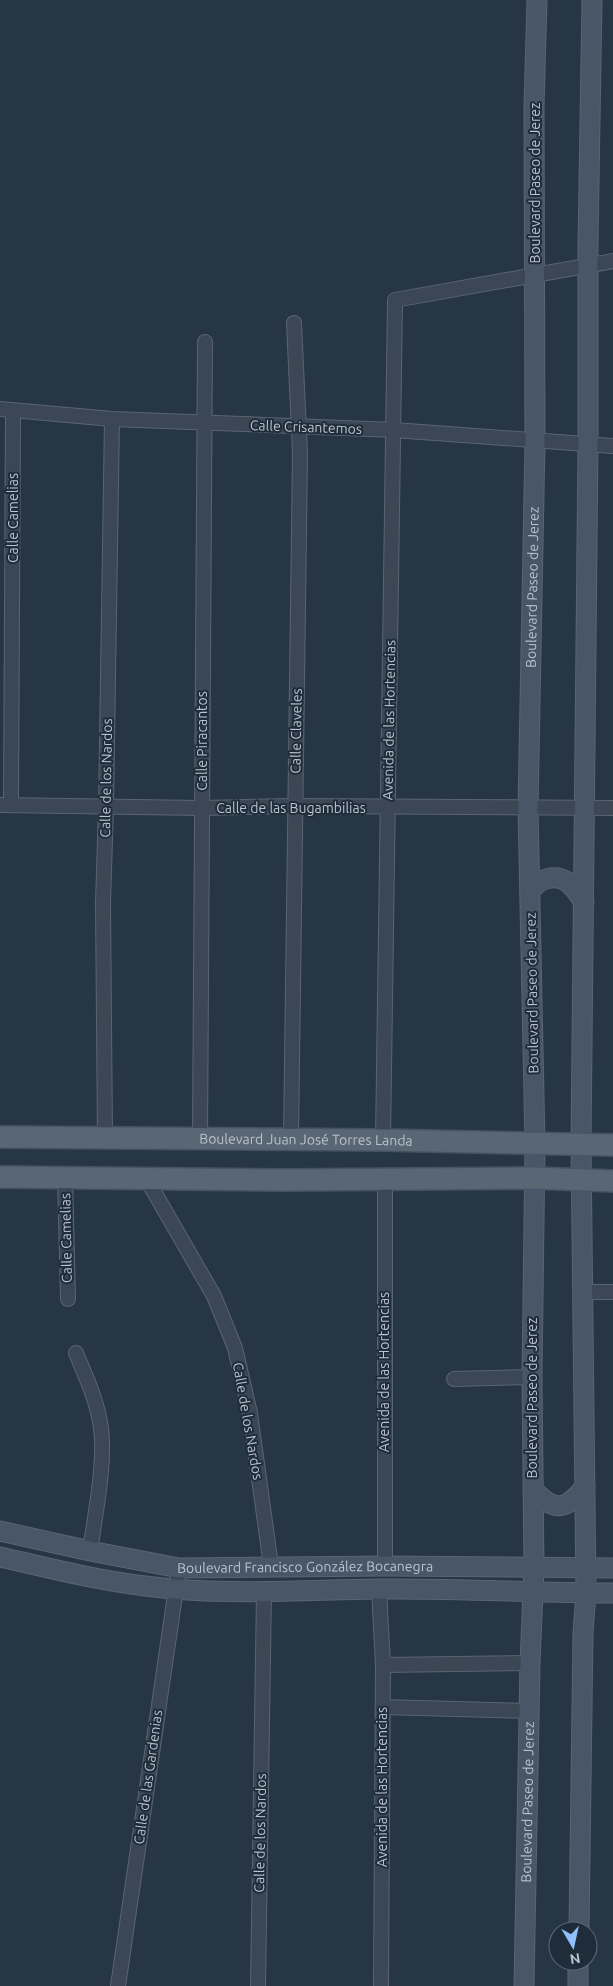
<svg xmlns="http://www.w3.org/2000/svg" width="613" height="1986" font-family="Ubuntu,sans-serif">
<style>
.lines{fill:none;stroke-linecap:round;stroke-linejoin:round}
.minor-casing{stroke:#5a6572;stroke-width:16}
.secondary-casing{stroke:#5a6572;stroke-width:21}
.primary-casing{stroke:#485361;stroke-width:24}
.minor{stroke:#3b4755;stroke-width:14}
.secondary{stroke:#495668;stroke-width:19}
.primary{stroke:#596674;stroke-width:21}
.labels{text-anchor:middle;stroke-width:4;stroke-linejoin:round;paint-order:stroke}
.street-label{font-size:14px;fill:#b9c2ce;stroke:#1f2c3a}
</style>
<rect width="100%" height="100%" fill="#263645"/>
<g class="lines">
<!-- minor casing -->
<g class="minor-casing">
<g id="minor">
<path d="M0,409L112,419L394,430L613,446"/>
<path d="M0,805L201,808L294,806L613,808"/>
<path d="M11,805L13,411"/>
<path d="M105,1138L103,903L106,807L112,419"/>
<path d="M200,1139L205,342"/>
<path d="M291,1139L300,453L294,323"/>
<path d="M383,1140L395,300L613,261"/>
<path d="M65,1177L68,1299"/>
<path d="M146,1178L214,1296L235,1348L250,1413L271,1566"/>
<path d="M583,1292H613"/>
<path d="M76,1353C85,1375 96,1398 100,1422C107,1457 95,1515 90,1551"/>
<path d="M454,1379L532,1377"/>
<path d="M385,1566V1178"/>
<path d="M379,1589L383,1665L381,1986"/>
<path d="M383,1665L530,1663"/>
<path d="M383,1707L529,1711"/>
<path d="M118,1986L179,1568"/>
<path d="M258,1986L264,1591"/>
</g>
</g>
<!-- secondary casing -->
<g class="secondary-casing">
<g id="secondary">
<path d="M531,890C539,879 554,874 566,881C574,886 579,895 584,902"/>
<path d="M533,1490C555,1512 565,1511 585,1487"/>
<path id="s1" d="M0,1531L90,1551L179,1568L385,1566L613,1568"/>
<path d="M0,1557C48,1568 96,1580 145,1586C222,1596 301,1590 379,1589C457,1588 535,1593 613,1593"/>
<path d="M579,1931L583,1633L586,1593L581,1144L588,444V243L592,0"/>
<path id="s2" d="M524,1986L530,1663L534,1568L532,1377L535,1144L528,808L535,441L534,107L537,0"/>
<path d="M578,1986V1961"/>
</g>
</g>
<!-- primary casing -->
<g class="primary-casing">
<g id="primary">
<path id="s3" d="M0,1137L383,1140L613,1145"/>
<path d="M0,1177L286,1180L534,1178L613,1181"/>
</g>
</g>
<!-- minor -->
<use href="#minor" class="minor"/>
<!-- secondary -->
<use href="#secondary" class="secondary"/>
<!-- primary -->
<use href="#primary" class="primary"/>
</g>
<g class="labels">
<!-- street labels -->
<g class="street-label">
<text transform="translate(535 183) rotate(-90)" y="5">Boulevard Paseo de Jerez</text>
<text transform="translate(306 427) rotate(2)" y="5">Calle Crisantemos</text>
<text transform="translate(13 518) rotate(-90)" y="5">Calle Camelias</text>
<text dy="5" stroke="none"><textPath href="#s2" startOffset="1399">Boulevard Paseo de Jerez</textPath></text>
<text transform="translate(389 720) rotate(-89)" y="5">Avenida de las Hortencias</text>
<text transform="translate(296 731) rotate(-89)" y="5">Calle Claveles</text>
<text transform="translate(202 741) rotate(-90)" y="5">Calle Piracantos</text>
<text transform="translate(106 778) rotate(-89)" y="5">Calle de los Nardos</text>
<text x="291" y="813">Calle de las Bugambilias</text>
<text transform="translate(532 993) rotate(-91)" y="5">Boulevard Paseo de Jerez</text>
<text dy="5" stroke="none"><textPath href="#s3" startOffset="306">Boulevard Juan José Torres Landa</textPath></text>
<text transform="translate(66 1238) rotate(-91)" y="5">Calle Camelias</text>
<text transform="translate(384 1372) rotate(-90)" y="5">Avenida de las Hortencias</text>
<text transform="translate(532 1398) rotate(-90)" y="5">Boulevard Paseo de Jerez</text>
<text transform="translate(248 1421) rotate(80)" y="5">Calle de los Nardos</text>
<text dy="5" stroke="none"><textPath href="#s1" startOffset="309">Boulevard Francisco González Bocanegra</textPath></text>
<text transform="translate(148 1777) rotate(-82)" y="5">Calle de las Gardenias</text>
<text transform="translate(382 1787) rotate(-90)" y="5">Avenida de las Hortencias</text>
<text dy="5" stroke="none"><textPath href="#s2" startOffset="184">Boulevard Paseo de Jerez</textPath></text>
<text transform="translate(260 1833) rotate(-89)" y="5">Calle de los Nardos</text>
</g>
</g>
<!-- north arrow -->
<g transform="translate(573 1946) rotate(171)"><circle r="24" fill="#1f2c3a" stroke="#5d6875"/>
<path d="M0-4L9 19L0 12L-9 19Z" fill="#8fc0fd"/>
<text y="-8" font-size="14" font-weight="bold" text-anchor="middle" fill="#b9c2ce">N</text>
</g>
</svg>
